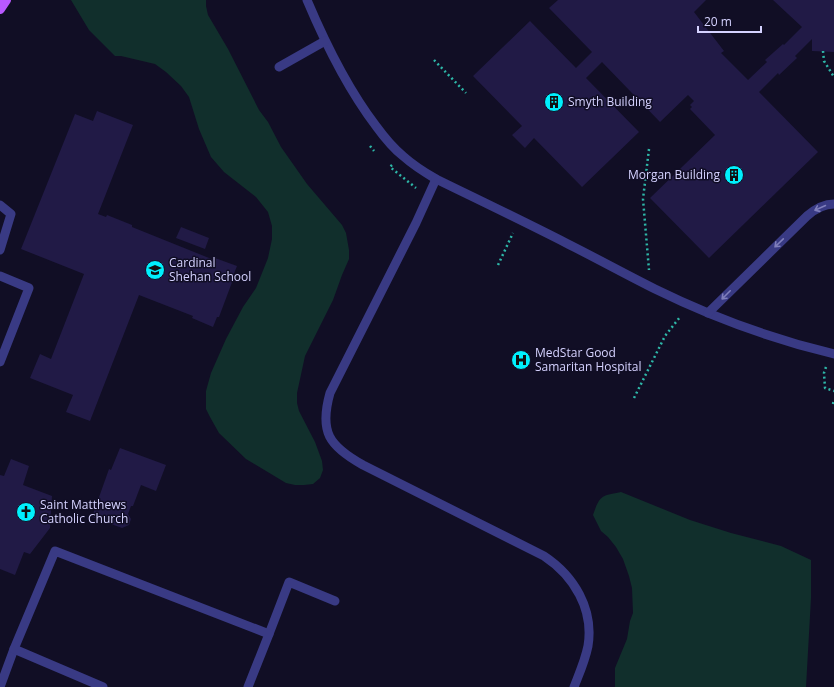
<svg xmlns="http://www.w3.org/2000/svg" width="834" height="687" font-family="'Open Sans',sans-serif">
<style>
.green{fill:#112f2c}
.building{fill:#211a46}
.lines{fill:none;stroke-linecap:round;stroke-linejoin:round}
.path{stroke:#2eb7a8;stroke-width:2.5;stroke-dasharray:2 3;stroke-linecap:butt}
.service{stroke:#393a84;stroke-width:9}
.primary{stroke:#b959ff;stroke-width:10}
.oneway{stroke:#7f7ebb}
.labels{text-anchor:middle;stroke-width:3;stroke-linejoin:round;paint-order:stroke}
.poi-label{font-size:12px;fill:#d5d2ff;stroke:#110e25;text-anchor:start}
</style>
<rect width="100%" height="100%" fill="#110e25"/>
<!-- green -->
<g class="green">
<path d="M71,0H206V6L208,15L228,49L259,110L268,122L281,147L307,184L342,225L346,233L349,250V259L342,275L333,300L305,356L297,393V403L299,411L315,442L322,461L323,470L320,478L313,484L304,485H295L286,483L246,459L219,433L210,417L206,409V391L211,373L226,339L243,307L256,288L268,258L272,239V226L268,212L256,197L224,172L211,157L199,129L189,97L181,86L166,72L155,64L121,56H115L89,30Z"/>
<path d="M621,492L690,520L731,533L781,546L811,560V598L806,687H615V668L627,639L630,621L633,613L632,588L629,576L623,559L616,547L608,537L601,531L593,515C600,495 601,496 621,492Z"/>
</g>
<!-- building -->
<g class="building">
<path d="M558,0H706L694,12L724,51L721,53L748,80L767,62L765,60L783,44L784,45L802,27L773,0H834V52L812,51V39L795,56L797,58L779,75L778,73L759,92L818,152L709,258L650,198L715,135L690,109L692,107L690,105L694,101L688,95L660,122L602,62L586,78L639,132L582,187L534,138L525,148L512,135L522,126L473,76L530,21L576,68L592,52L549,8Z"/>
<path d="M97,111L133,125L98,214L106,217L107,215L132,225V227L214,260L215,258L237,266L233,276L234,277L219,317H217L213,327L192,318L193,316L139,295L90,421L66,412L73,395L30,378L40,354L51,359L84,274L21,249L75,114L93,121Z"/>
<path d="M181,227L209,238L205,249L176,238Z"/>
<path d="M120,448L166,465L156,491L141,485L133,506H131L128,514L131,519L129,525L122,528L92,517L109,469L111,470Z"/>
<path d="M11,459L29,466L23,485L52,496L50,528L30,554L24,552L15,575L0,569V475L4,476Z"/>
</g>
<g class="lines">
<!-- path -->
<g class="path">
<path d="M823,51L824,61L834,77"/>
<path d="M434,60L466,93"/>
<path d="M370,146L374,151"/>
<path d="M649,149L643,199L649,270"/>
<path d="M392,165L390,167L416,188"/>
<path d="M498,265L513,233"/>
<path d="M826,367L824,373L825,388L834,391"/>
<path d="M634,398L665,336L680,317"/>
<path d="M833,404L834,399"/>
</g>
<!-- service -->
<g class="service">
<path d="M307,0C326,45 347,88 376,126C384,137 393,148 403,156C413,165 424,172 436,179C479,200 523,221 566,243C596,258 625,274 655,289C712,317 772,339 834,354"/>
<path d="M279,67L325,41"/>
<path d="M436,179L416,223L330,393C319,432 329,446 363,465L544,556C574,576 594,609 588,646C585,661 579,674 574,687"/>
<path d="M0,205L11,214L0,250"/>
<path d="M0,276L29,288L0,362"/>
<path d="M708,313L807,216C815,209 823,204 834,204"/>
<path d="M269,634L289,582L335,601"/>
<path d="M0,687L14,649"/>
<path d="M103,687L14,649L55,551L269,634L248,687"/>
</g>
<!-- primary -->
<path class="primary" d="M0,9L6,0"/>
</g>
<!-- one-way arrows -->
<defs><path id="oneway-shaft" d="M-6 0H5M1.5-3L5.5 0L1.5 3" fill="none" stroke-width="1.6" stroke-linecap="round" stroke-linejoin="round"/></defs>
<g class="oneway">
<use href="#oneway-shaft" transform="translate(820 208) rotate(156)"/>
<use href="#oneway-shaft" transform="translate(779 243) rotate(136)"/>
<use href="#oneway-shaft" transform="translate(726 295) rotate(135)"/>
</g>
<!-- icons -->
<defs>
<g id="building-disc" transform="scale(1)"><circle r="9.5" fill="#00f0fd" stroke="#110e25"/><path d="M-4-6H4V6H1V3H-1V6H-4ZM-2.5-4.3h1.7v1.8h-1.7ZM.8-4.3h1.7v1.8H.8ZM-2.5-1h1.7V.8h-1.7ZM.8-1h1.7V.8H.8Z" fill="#111"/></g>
<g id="school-disc" transform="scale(1)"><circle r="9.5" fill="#00f0fd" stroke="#110e25"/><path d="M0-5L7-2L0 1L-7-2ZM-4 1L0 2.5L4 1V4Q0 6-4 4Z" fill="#111"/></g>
<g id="hospital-disc" transform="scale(1)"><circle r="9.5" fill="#00f0fd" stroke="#110e25"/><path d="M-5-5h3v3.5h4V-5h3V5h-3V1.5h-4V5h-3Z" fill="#111"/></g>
<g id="church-disc" transform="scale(1)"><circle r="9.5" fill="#00f0fd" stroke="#110e25"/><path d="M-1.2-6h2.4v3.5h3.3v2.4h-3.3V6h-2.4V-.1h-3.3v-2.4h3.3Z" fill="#111"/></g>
</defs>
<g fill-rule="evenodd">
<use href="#building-disc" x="554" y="102"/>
<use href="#building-disc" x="734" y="175"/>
<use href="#school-disc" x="155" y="270"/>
<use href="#hospital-disc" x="521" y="360"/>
<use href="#church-disc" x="26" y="512"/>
</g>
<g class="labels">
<!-- poi labels -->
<g class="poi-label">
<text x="568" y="106">Smyth Building</text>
<text x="720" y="179" text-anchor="end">Morgan Building</text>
<text x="169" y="267">Cardinal<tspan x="169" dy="14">Shehan School</tspan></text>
<text x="535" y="357">MedStar Good<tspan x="535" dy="14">Samaritan Hospital</tspan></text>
<text x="40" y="509">Saint Matthews<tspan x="40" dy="14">Catholic Church</tspan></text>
</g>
</g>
<!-- scale -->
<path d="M698 26v6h63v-6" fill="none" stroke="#d5d2ff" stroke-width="2"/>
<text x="704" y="26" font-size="12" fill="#d5d2ff" stroke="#110e25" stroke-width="3" paint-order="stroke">20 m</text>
</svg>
